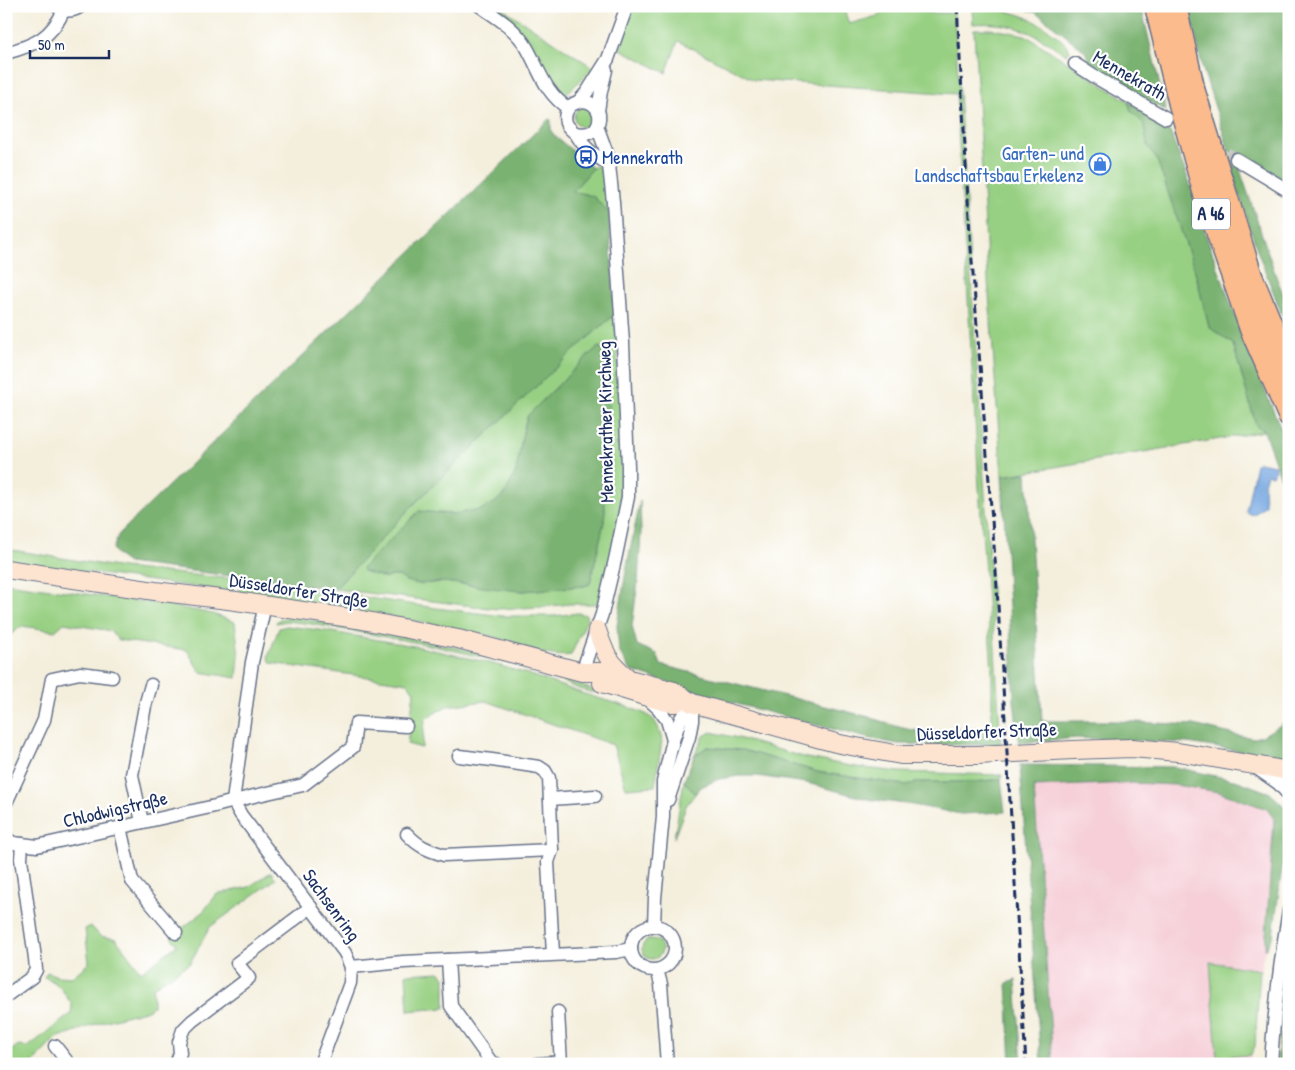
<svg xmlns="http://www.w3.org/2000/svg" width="1295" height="1070" font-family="'Patrick Hand',sans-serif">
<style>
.built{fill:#f6cfd8}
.green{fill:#98d083;stroke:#5a8070;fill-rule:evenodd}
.forest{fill:#7ab271;stroke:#4a7068}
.water{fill:#73a5df;stroke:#476a9e}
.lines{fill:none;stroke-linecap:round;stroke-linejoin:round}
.street-tunnel{stroke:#c9c9c4;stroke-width:12;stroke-dasharray:12 6;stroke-linecap:butt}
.street-casing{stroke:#67728a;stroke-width:15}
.secondary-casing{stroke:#67728a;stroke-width:20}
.highway-casing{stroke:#67728a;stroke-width:25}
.street{stroke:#fff;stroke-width:12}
.secondary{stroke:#fde4d1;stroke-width:18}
.highway{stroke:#fbbb8c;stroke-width:22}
.rail{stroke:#1b2f5e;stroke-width:3;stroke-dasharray:8 4;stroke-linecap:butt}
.labels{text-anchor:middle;stroke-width:4.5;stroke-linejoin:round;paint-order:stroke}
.shield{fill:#fff;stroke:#5f6d8e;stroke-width:1}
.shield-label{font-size:18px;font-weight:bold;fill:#1b2f5e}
.street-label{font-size:19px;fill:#1b2f5e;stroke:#fff}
.shop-label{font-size:19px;fill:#366cbe;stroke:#fff;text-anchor:end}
.transit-label{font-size:19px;fill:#164399;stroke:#fff;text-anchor:start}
</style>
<rect width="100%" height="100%" fill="#fff"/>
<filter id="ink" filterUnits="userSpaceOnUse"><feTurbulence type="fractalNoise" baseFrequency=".02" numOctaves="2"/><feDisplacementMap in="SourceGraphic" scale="10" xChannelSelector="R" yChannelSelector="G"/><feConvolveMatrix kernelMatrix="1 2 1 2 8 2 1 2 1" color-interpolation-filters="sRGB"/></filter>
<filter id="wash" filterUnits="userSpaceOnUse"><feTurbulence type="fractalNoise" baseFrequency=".0096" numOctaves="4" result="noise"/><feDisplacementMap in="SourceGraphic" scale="20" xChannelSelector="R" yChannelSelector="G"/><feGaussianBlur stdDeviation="1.12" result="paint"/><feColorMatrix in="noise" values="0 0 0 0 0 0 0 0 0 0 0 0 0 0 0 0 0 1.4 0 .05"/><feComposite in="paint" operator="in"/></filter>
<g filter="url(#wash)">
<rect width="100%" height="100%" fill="#f4efdd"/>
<!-- built -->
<path class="built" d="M1132,783L1175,785L1219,792L1267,809L1274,819L1265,950L1260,970L1211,962L1217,1057L1251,1055L1247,1064H1053L1034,787Z"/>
<!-- green -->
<g class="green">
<path d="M489,6H499L594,68L567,93L559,89L553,82L531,45Z"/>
<path d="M634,6H843L849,24L881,15L878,6H908L914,9L932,13H954L1000,729L992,728V671L979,487L956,94L754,80L678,41L666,73L620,49Z"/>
<path d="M987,8C1017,12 1033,17 1057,36C1062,40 1067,45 1070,51L1067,55L1065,54C1034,32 1012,21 973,24L972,9Z"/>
<path d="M974,29H993L1025,35L1128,101L1131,111L1144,124L1147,145L1157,159L1195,271L1209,327L1233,344L1256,425L1264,431L1226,438L1002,476L988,280Z"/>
<circle cx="584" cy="117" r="10"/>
<path d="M596,165L604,172L609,213L597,200L573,191Z"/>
<path d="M615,314L625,473L620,514L601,600L594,604H570L542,607L497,609L335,589L410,508L572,352ZM599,347L606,351L608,356L609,450L603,467L602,479L604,492L605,510L604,522L590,584L584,586L523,591L443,582L419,584L406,581L399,576H392L386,578L363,571L419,511C429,512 439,514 449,514C484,516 511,499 518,464C521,450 522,427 528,415L591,353Z"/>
<path d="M6,549L123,568L233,579V592L6,561Z"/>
<path d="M240,582L329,592L436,608L503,616H554L578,613L586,615L587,620L571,655C547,659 518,644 494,637C487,635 480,634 472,632C395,616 317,604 239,594Z"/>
<path d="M6,583L167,605L213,614L235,622L239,656L237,678L200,672L187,650L118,640L111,631L64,623L55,631L22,626L6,638Z"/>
<path d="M289,617L361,627L486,654L549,670L573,683L594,690L593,693L574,687L545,673L496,660L420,643L312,624L288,621L276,623C278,618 284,618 289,617Z"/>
<path d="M287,626L320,630L420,647L490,663L528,674L584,694L628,707L646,714L654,720L658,727L662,740L655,786L626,788L613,745L486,701L447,706L425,719L422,748L407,744L414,692L408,683L271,663L268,657L279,628Z"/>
<path d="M711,732L738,738L807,758L856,767L899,772L1002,775L1001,779L975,782H921L905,785L818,772L743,750L707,747L694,756L704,736Z"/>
<path d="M684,781L695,794L686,806L674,838Z"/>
<path d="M271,872L276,879L210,927L190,963L153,987V1006L148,1010L99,1023L56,1038L32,1064H6V1055L17,1046L28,1047L71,1014L72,1005C63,992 60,983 44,977L47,972L57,976L72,977L89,963L85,929L91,926L100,936L116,939L141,972L177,945L171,937L202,913L217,894L249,887Z"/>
<circle cx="652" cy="949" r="10"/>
<path d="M1210,962L1260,970L1255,1046L1251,1055L1217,1057Z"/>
<path d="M439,972L445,977V1008L408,1011L406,974Z"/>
</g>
<!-- forest -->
<g class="forest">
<path d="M1018,6H1141L1166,111L1090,68L1086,52L1037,13Z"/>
<path d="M1189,6H1289V186L1264,170L1229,151L1202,66Z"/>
<path d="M1128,101L1156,120L1170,132L1192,189L1207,238L1245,343L1289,448V501L1264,431L1256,425L1233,344L1209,327L1195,271L1157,160L1147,145L1144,124L1131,111Z"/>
<path d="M549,119L551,120V131L556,137L593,168L573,191L593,196L609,213L615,314L572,352L410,508L335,589L128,563L117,555L113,549L119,534L292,366Z"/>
<path d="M1232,164L1239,167L1277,279L1289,308V333L1257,250L1237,187Z"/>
<path d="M599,347L604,349L608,356L609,450L603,467L602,479L604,492L605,510L604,522L590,584L584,586L523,591L490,588L464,584L443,582L419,584L406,581L399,576H392L386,578L363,571L362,568L419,511L451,514L480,510L494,503L504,495L516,472L524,427L528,415L591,353Z"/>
<path d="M1027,473L1042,721H1114L1194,725L1235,735L1254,738L1262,736L1289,720V757L1269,756L1188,743L1128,740L1076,738L1019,743L1014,701L1002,476Z"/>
<path d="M640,501L641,533L638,581L632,626L637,645L657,654L661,665L869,717C887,723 903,730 922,731C947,732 975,726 1000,729L1001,744L973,745L898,744L867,738L737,704L631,671L619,651L617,626L626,571Z"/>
<path d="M707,747L743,750L818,772L905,785L921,782H975L1001,779L1005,812L961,814L913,805L867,799L807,783L756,776H739L719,779L701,787L695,794L684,781L694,756Z"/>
<path d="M1020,765L1175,767L1238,781L1270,793L1284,806L1288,823L1273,936L1265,950L1274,819L1267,809L1219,792L1175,785L1132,783L1034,787L1053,1064H1041Z"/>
<path d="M1289,963V1064H1277L1285,984Z"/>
<path d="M1016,980L1022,1064H1011L1007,983Z"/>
</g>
<!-- water -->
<path class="water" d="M1259,462L1275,465L1274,473L1272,475L1267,474L1264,484L1265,505C1260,509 1252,520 1246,511L1256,464Z"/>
</g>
<g filter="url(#ink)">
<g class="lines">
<!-- street-tunnel -->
<path class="street-tunnel" d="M1211,144L1236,159"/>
<!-- street casing -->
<g class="street-casing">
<g id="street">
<path d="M480,6C498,18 516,29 527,48C540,71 545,93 568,108"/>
<path d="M58,7C66,12 73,12 81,6"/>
<path d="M6,53C35,45 51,38 64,10"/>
<path d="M1075,64L1095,77L1166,118"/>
<path d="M579,101L587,92L608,59L627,6"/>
<path d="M598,111L601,91L606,70"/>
<path d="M575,133C581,134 587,135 593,131C598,127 600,120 599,114C593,92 560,101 566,123C568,128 572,130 576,134C578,137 580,141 583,144C590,152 600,159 610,165"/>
<path d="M1236,159L1289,191"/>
<path d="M265,605L252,662L233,801L241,815L345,953L351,967L350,983L320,1064"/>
<path d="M582,672L602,614L615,560L628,497V467L623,343L613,202L608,156L597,126"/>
<path d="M648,699L658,708L667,720L673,740L663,782V817L655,898L654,926"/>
<path d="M673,740L681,718L692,703"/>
<path d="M459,756L492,760L539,767L545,771L549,778L552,850L548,862L553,954"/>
<path d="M1255,767L1278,783L1289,795"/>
<path d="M550,799L595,796"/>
<path d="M668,800L689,737L692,721V703"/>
<path d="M6,803L44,720L52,679L80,673L112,677"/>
<path d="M142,822L132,775L145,706L151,685"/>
<path d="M120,827L132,881L176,933"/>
<path d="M407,834C419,847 428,850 444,855L552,850"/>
<path d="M6,839L14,843L37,846L215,806L254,796L303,785L353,747L356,723L406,726"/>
<circle cx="653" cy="948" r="22"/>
<path d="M448,960L451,1006L491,1062L497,1064"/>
<path d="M351,967L403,962L616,952L631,949"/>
<path d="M657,970L661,984L667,1064"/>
<path d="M6,996L32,977L36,970L35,958L21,859L22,844"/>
<path d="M558,1012L561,1064"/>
<path d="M55,1046L69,1064"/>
<path d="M176,1064L180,1053L179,1042L183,1030L192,1021L249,978L237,963L311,907"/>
<path d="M537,1064L561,1062"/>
<path d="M1271,1064C1274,1012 1280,961 1289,910"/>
</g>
</g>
<!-- secondary casing -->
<g class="secondary-casing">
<g id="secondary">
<path d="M6,569L155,591L236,601L357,619L458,639L582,672H602L629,679L674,691L692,703L821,739L840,744L901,755H977L1073,750L1132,748L1178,752L1289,771"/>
<path d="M597,630C604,652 609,663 627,677"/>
<path d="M602,683L644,696L671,703H676"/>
</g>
</g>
<!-- highway casing -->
<g class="highway-casing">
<g id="highway">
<path d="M1156,6L1180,104L1207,202L1251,329L1289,415"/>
<path d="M1175,6L1194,92L1251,276L1289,368"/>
</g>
</g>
<!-- street -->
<use href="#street" class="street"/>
<!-- secondary -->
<use href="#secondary" class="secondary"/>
<!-- highway -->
<use href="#highway" class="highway"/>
<!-- rail -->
<path class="rail" d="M957,6L970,235L996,572L1026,1064"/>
</g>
</g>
<!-- icons -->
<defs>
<g id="bus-ring" transform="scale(1.125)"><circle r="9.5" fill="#fff" stroke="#1a4fb4" stroke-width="1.5"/><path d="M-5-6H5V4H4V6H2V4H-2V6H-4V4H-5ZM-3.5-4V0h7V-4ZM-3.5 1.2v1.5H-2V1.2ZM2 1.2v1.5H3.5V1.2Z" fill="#1a4fb4"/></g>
<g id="shop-ring" transform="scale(1.125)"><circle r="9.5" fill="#fff" stroke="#3f7fe0" stroke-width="1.5"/><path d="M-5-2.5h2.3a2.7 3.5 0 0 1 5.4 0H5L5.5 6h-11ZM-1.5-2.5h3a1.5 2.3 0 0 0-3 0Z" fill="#3f7fe0"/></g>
</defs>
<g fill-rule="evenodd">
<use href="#bus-ring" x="586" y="157"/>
<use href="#shop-ring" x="1100" y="164"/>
</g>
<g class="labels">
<!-- shield labels -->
<rect class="shield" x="1192" y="198.5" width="38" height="31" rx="4"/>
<g class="shield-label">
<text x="1211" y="220">A 46</text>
</g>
<!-- street labels -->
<g class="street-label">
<text transform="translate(1130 75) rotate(30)" y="7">Mennekrath</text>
<text transform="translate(605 422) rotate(-91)" y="7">Mennekrather Kirchweg</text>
<text transform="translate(299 590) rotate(9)" y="7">Düsseldorfer Straße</text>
<text transform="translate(987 731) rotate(-2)" y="7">Düsseldorfer Straße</text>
<text transform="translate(115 809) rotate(-13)" y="7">Chlodwigstraße</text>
<text transform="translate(332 905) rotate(54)" y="7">Sachsenring</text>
</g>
<!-- shop labels -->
<g class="shop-label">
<text x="1084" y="160">Garten- und<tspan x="1084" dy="22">Landschaftsbau Erkelenz</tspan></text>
</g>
<!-- transit labels -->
<g class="transit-label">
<text x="602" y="164">Mennekrath</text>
</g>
</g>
<!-- margin -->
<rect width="1295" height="1070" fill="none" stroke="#fff" stroke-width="25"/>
<!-- scale -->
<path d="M30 50v8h79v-8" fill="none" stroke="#1b2f5e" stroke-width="2.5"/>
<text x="38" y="50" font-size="15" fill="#1b2f5e" stroke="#ffffff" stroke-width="4" paint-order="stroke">50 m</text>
</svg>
